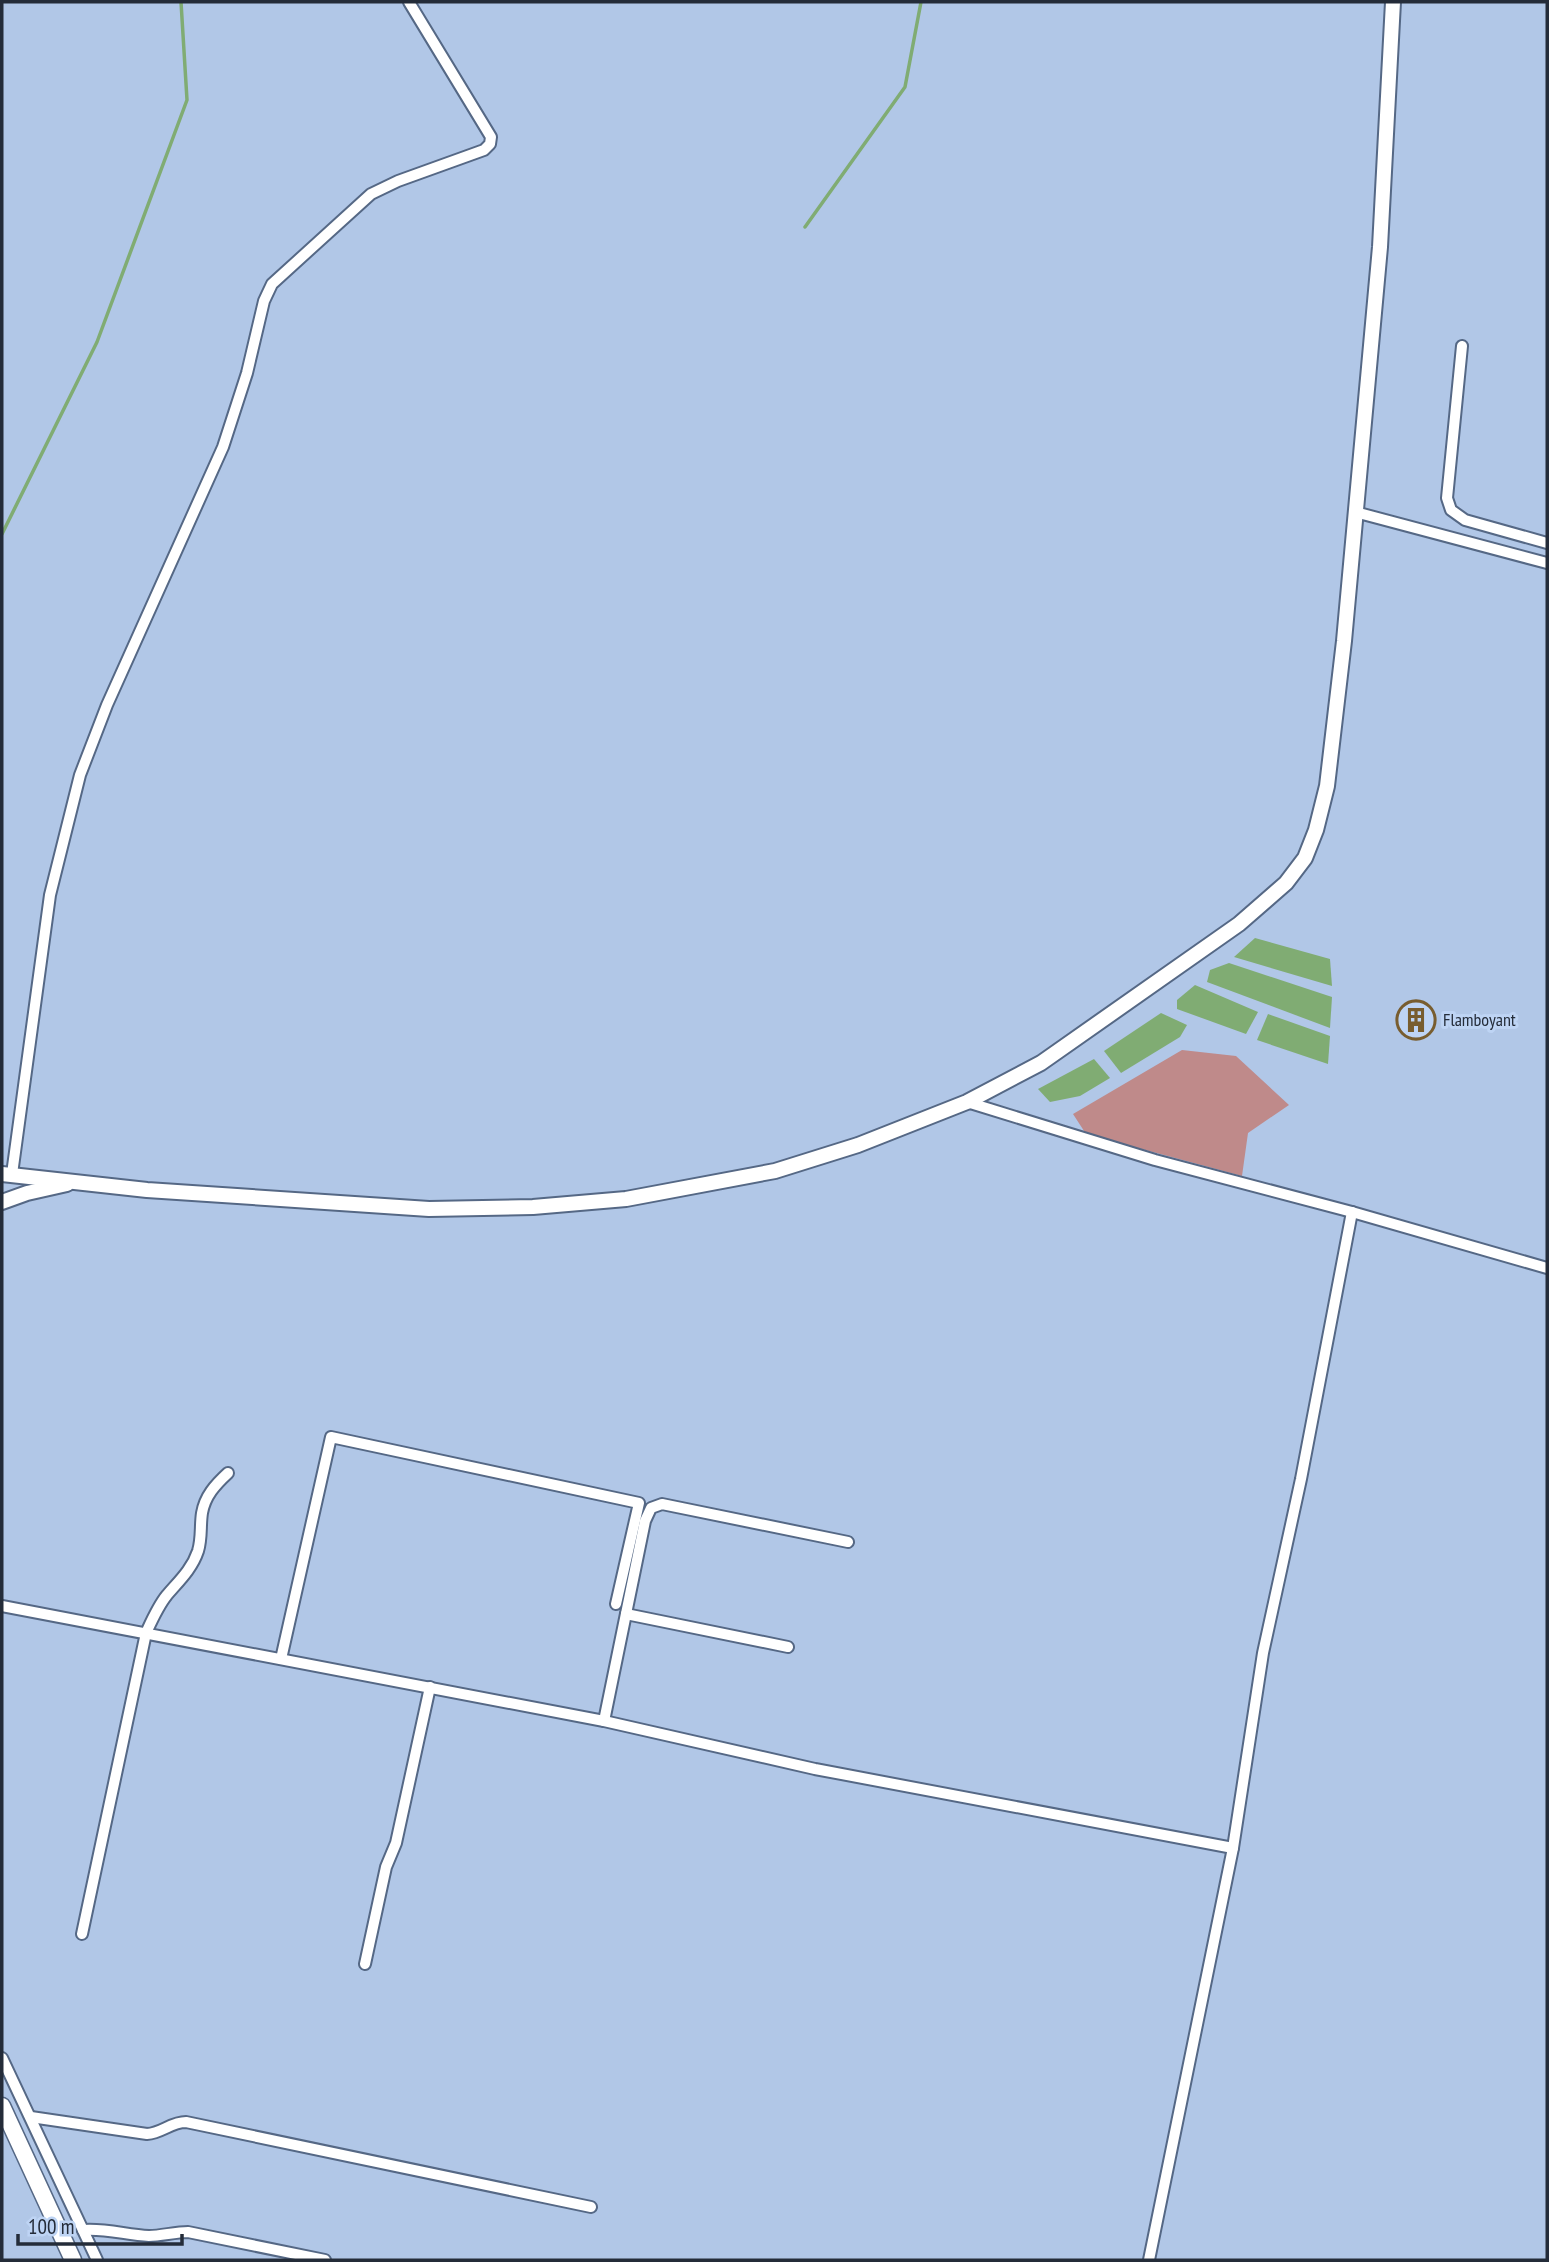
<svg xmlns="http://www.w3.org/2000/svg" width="1549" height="2262" font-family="'PT Sans Narrow',sans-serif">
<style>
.green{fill:#bf8a8a}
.water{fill:#80ac73}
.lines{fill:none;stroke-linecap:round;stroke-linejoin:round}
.stream{stroke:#80ac73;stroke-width:3.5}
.minor-casing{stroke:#556885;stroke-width:14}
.tertiary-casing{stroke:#556885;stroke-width:18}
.secondary-casing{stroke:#556885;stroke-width:19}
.minor{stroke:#fff;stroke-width:10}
.tertiary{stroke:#fff;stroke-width:14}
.secondary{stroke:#fff;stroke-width:16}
.labels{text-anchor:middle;stroke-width:6;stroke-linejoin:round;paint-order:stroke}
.poi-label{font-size:18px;fill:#242c39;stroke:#bed4f4;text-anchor:start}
</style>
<rect width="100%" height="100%" fill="#b1c7e7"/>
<!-- green -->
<path class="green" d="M1182,1050L1236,1056L1289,1105L1248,1133L1242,1176L1086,1134L1073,1114Z"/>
<!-- water -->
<g class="water">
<path d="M1255,938L1330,959L1332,986L1234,957Z"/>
<path d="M1229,963L1332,997L1330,1028L1207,982L1210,970Z"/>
<path d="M1195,985L1258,1012L1246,1034L1177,1009V1000Z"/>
<path d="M1161,1013L1187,1025L1180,1037L1121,1073L1104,1051Z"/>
<path d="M1268,1014L1330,1036L1328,1064L1257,1040Z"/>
<path d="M1094,1059L1110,1078L1080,1096L1050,1102L1038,1089Z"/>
</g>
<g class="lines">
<!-- stream -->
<g class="stream">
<path d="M805,227L905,87L921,2"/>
<path d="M2,534L97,342L187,100L181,2"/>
</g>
<!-- minor casing -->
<g class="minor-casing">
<g id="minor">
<path d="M1462,346L1447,498L1451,510L1465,520L1547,543"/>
<path d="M1355,512L1547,563"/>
<path d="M967,1102L1155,1160L1352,1212L1547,1268"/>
<path d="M12,1174L50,895L80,775L107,705L223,447L247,373L264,301L272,284L371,194L398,181L484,150L490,144L491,137L409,2"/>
<path d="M2,1606L604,1721L815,1769L1233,1848"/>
<path d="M626,1614L788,1647"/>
<path d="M281,1659L331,1437L639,1503L616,1604"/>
<path d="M604,1721L645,1521L651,1508L662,1504L848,1542"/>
<path d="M82,1934L146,1633C152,1620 158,1606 167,1595C179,1581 192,1569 198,1551C202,1538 200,1526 202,1513C205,1496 215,1485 228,1473"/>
<path d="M365,1964L386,1867L396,1843L430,1687"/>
<path d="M2,2058L97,2260"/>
<path d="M31,2117L147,2134C162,2133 171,2122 186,2122L591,2207"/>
<path d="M83,2230C105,2228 127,2235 149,2236C161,2236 175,2232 188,2232L325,2260"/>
<path d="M1149,2260L1233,1848L1263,1653L1301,1479L1352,1212"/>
</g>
</g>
<!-- tertiary casing -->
<g class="tertiary-casing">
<g id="tertiary">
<path d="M2,1174L147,1190L429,1209L533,1207L626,1199L775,1171L858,1145L967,1102L1041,1063L1239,924L1286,883L1305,858L1316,830L1327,786L1344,641L1380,247L1393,2"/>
<path d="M2,1202L27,1193L67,1184"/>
</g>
</g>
<!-- secondary casing -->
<g class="secondary-casing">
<path id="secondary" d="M2,2106L73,2260"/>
</g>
<!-- minor -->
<use href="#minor" class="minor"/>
<!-- tertiary -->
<use href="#tertiary" class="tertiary"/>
<!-- secondary -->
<use href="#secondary" class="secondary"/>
</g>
<!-- icons -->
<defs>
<g id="building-ring" transform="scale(2.0125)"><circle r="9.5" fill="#bed4f4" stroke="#785d2f" stroke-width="1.5"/><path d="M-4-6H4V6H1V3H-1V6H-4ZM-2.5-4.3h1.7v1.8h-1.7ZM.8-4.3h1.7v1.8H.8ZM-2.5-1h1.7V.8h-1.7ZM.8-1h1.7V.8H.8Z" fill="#785d2f"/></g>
</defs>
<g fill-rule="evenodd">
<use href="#building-ring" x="1416" y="1020"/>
</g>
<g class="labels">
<!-- poi labels -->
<g class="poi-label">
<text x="1443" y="1026">Flamboyant</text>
</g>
</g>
<!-- border -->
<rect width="1549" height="2262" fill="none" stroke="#242c39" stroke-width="7"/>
<!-- scale -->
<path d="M18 2234v10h164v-10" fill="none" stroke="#242c39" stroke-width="3.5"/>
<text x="28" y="2234" font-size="21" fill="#242c39" stroke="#bed4f4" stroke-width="5" paint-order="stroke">100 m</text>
</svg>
